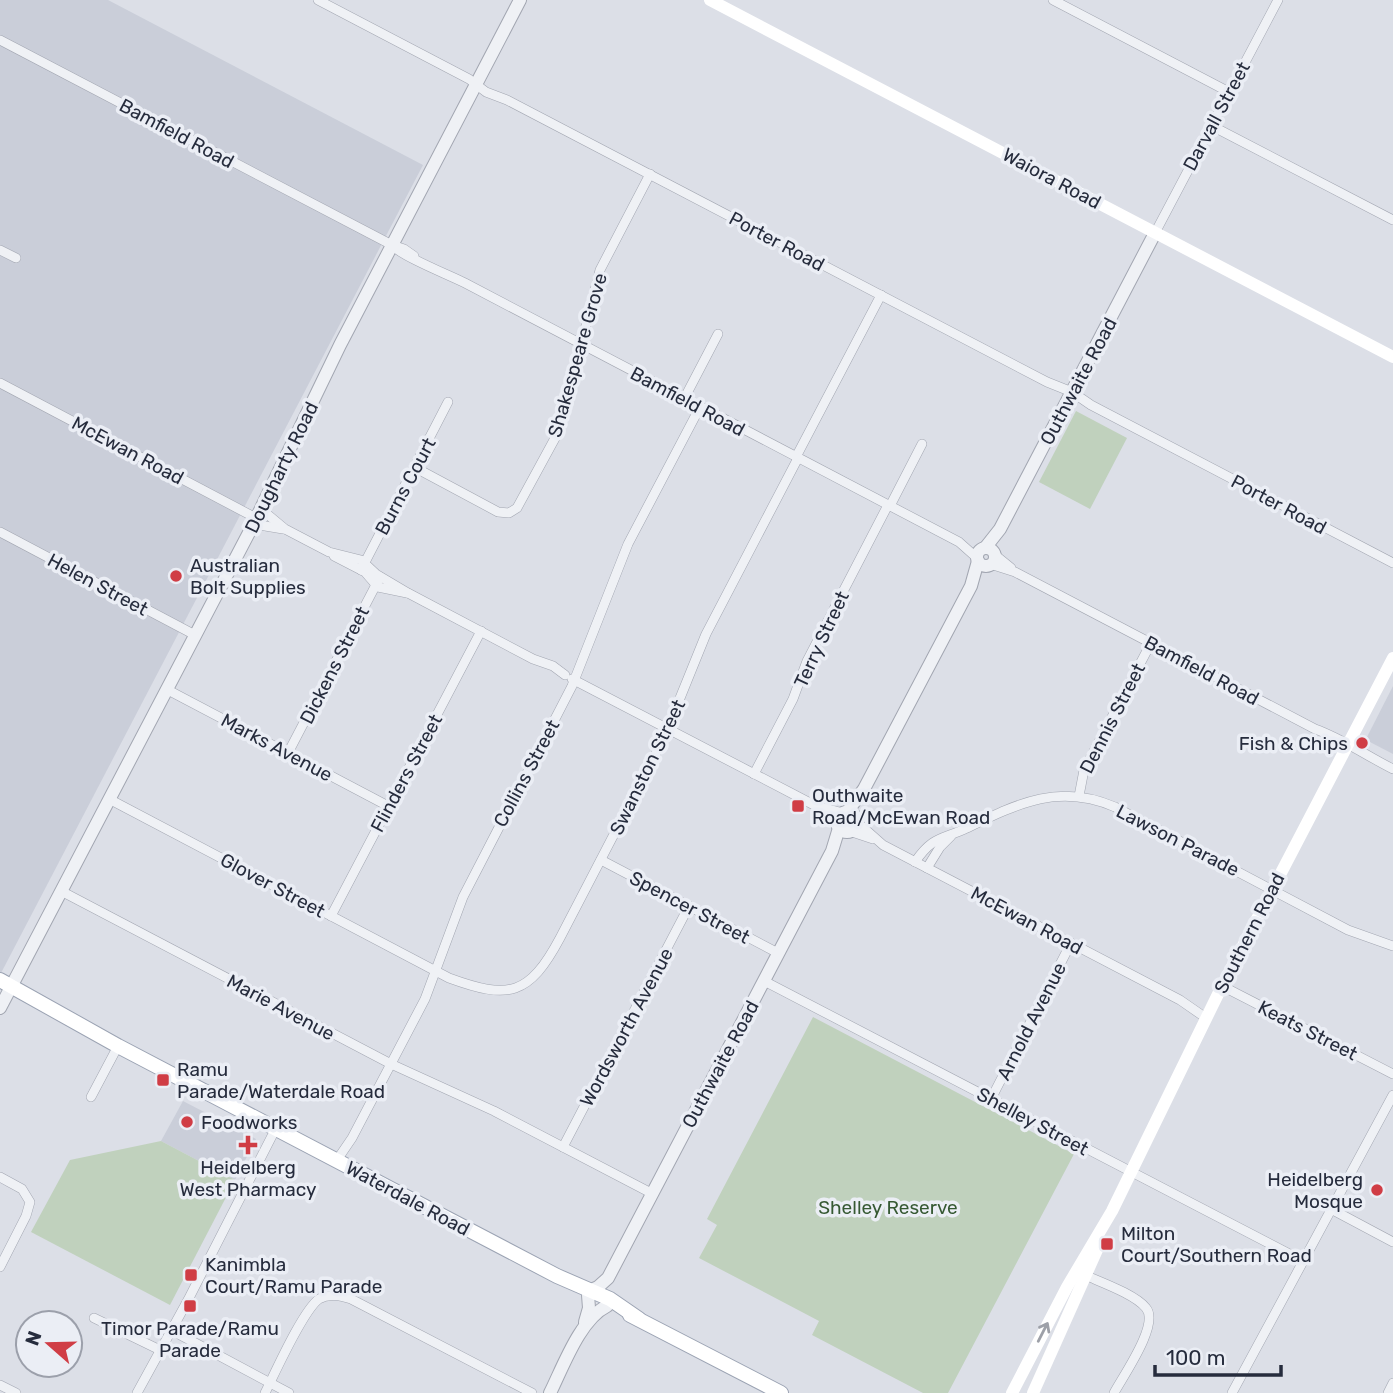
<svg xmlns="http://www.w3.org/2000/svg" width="1393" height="1393" font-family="Rubik,sans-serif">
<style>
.built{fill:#caced9}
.green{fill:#c0d1bd}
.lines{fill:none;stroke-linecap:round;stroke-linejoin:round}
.minor-casing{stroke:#a2a6b1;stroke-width:10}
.tertiary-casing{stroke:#a2a6b1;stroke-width:14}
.primary-casing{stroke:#9ba3b3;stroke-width:16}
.minor{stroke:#eff1f5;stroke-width:9}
.tertiary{stroke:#eff1f5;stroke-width:12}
.secondary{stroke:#fff;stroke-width:12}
.primary{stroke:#fff;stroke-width:14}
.oneway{stroke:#9da0a8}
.poi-dot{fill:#d03d45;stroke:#ebeef5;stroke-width:2.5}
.labels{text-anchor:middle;stroke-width:7;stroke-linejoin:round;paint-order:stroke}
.street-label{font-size:19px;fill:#262c3d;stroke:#ebeef5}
.poi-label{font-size:19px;fill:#262c3d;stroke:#ebeef5;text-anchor:start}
.park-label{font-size:19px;fill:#365933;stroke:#ebeef5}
</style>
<rect width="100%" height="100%" fill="#dcdfe7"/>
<!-- built -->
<g class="built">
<path d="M0,0H108L423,165L0,975Z"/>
<path d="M1393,686V754L1368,741L1367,737Z"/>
<path d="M183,1101L256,1139L235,1180L161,1141Z"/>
</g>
<!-- green -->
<g class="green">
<path d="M1076,411L1127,438L1090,509L1039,482Z"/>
<path d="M813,1017L1074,1154L948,1393H923L812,1335L819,1321L699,1258L717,1225L707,1219Z"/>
<path d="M161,1141L235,1180L170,1305L31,1232L70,1160Z"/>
</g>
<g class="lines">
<!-- minor casing -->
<g class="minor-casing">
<g id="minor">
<path d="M318,0L469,79L486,92L507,100L1047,382L1072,392L1091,405L1393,563"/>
<path d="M1053,0L1229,92"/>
<path d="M0,40L392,245L404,249L414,256"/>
<path d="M1212,126L1393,220"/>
<path d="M1155,233L1278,0"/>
<path d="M392,245C401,256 449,275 465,283L959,542L977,558"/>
<path d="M0,250L16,258"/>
<path d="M0,383L256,518"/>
<path d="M684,399L718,334"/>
<path d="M796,457L881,295"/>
<path d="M414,467L498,512L509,513L517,508L560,429L600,270L650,174"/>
<path d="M890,506L922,444"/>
<path d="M261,509L285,529L329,552L361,560L376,574L408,593L533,659L553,666L565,675"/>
<path d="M253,524L283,529"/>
<path d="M0,532L195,635"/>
<path d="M995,555L1011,568"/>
<path d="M334,556L365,572L378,587L407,593"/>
<path d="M990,564L1015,572L1315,729C1343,739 1367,756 1393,769"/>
<path d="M361,570L448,402"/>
<path d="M572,679L814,805L843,813"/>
<path d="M166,689L388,806"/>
<path d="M288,753L380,577"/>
<path d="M754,774L793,699L807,661L888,505"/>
<path d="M1079,796L1084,770L1151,643"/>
<path d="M109,799L449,978C509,1000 529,996 560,938L663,740L706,634L798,458"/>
<path d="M818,809L837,824"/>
<path d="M857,822L883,845L1180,1000L1206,1018"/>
<path d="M852,832L873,839"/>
<path d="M601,860L778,953"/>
<path d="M915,862C933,836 941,840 967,828C1019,803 1059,783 1115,807L1348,930L1393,946"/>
<path d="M927,868L940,847L951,836"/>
<path d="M61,891L391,1064L494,1111L653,1194"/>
<path d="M331,916L481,631"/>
<path d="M764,981L1303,1261"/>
<path d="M1222,986L1393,1074"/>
<path d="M91,1097L118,1046"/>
<path d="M991,1099L1071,943"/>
<path d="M563,1147L689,906"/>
<path d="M337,1160L352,1138L425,999L463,897L572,686L628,544L700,407"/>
<path d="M0,1177L22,1189L30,1202L26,1216L0,1267"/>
<path d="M1331,1209L1393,1242"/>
<path d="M1087,1276C1103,1283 1136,1295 1146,1308C1160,1324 1123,1376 1114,1393"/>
<path d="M94,1318L160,1350"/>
<path d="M171,1330L289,1393"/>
<path d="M0,1385L16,1393"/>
<path d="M137,1393L188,1300L276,1128"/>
<path d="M265,1393C275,1373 303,1310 319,1299C329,1293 341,1296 351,1299L532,1393"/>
<path d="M1232,1393L1393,1095"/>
<path d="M1388,1393L1393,1383"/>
</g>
</g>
<!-- tertiary casing -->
<g class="tertiary-casing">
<g id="tertiary">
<path d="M985,548L1000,529L1155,233"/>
<circle cx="986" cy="557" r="9"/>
<circle cx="847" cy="822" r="10"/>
<path d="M847,812L864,789L971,586L978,561"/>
<path d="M0,1008L253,525L340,345L520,0"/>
<path d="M591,1290L598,1287L608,1278L832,851L839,828"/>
<path d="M585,1322L589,1308L588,1295"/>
<path d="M550,1393C563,1367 580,1319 607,1306"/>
</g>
</g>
<!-- primary casing -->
<g class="primary-casing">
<g id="primary">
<path d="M0,980L118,1046L557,1276L610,1299L639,1319"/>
<path d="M630,1315L781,1393"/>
</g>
</g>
<!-- minor -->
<use href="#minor" class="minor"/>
<!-- tertiary -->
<use href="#tertiary" class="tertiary"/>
<!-- secondary -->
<g class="secondary">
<path d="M710,0L1393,357"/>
<path d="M1012,1393L1067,1287L1112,1211L1222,986L1393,658"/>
<path d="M1033,1393L1101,1241"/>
</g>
<!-- primary -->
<use href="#primary" class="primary"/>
</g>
<!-- one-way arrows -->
<defs><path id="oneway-shaft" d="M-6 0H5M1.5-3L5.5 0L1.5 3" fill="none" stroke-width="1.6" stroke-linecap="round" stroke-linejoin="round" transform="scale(1.75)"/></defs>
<use class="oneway" href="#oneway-shaft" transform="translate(1043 1332) rotate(-63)"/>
<!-- markers -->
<g class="poi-dot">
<circle cx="176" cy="576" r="7"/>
<circle cx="1362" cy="743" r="7"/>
<rect x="791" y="799" width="14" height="14" rx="3.5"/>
<rect x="156" y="1073" width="14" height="14" rx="3.5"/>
<circle cx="187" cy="1122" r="7"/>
<path d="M244.5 1134.5h7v7h7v7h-7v7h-7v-7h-7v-7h7z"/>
<circle cx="1377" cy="1190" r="7"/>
<rect x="1100" y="1237" width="14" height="14" rx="3.5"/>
<rect x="184" y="1268" width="14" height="14" rx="3.5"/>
<rect x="183" y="1299" width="14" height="14" rx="3.5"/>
</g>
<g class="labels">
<!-- street labels -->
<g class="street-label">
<text transform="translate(1216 116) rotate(-62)" y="7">Darvall Street</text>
<text transform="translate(177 133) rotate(28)" y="7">Bamfield Road</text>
<text transform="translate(1052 178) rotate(28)" y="7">Waiora Road</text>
<text transform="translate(777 241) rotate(28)" y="7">Porter Road</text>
<text transform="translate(577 355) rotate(-74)" y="7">Shakespeare Grove</text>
<text transform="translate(1078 381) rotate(-62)" y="7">Outhwaite Road</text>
<text transform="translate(688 401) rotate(28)" y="7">Bamfield Road</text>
<text transform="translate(128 450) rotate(28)" y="7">McEwan Road</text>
<text transform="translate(281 467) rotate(-64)" y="7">Dougharty Road</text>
<text transform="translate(405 486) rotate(-62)" y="7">Burns Court</text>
<text transform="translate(1279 504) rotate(28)" y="7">Porter Road</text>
<text transform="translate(98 584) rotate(28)" y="7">Helen Street</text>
<text transform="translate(821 639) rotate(-65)" y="7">Terry Street</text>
<text transform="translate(334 665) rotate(-63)" y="7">Dickens Street</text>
<text transform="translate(1202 670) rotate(28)" y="7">Bamfield Road</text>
<text transform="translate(1112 718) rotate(-63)" y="7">Dennis Street</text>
<text transform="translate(277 747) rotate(28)" y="7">Marks Avenue</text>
<text transform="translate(647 767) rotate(-64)" y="7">Swanston Street</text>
<text transform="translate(406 773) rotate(-62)" y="7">Flinders Street</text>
<text transform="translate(526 773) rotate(-62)" y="7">Collins Street</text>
<text transform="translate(1178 840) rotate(27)" y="7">Lawson Parade</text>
<text transform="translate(273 885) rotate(28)" y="7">Glover Street</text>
<text transform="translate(690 907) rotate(28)" y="7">Spencer Street</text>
<text transform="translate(1027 920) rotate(28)" y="7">McEwan Road</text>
<text transform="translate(1249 933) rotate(-63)" y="7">Southern Road</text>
<text transform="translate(281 1007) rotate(28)" y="7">Marie Avenue</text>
<text transform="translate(1031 1021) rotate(-63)" y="7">Arnold Avenue</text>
<text transform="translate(626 1027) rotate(-62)" y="7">Wordsworth Avenue</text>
<text transform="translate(1308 1030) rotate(27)" y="7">Keats Street</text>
<text transform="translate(720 1064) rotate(-62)" y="7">Outhwaite Road</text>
<text transform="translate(1033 1121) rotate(28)" y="7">Shelley Street</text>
<text transform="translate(408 1198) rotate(28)" y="7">Waterdale Road</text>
</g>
<!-- poi labels -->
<g class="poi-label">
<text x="190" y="572">Australian<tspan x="190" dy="22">Bolt Supplies</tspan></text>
<text x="1348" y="750" text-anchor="end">Fish &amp; Chips</text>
<text x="812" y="802">Outhwaite<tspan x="812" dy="22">Road/McEwan Road</tspan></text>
<text x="177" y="1076">Ramu<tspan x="177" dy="22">Parade/Waterdale Road</tspan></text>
<text x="201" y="1129">Foodworks</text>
<text x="248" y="1174" text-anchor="middle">Heidelberg<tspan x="248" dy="22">West Pharmacy</tspan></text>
<text x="1363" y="1186" text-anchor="end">Heidelberg<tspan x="1363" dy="22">Mosque</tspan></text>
<text x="1121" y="1240">Milton<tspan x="1121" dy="22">Court/Southern Road</tspan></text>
<text x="205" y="1271">Kanimbla<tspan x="205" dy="22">Court/Ramu Parade</tspan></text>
<text x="190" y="1335" text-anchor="middle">Timor Parade/Ramu<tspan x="190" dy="22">Parade</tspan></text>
</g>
<!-- park labels -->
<g class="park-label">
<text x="888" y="1214">Shelley Reserve</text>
</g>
</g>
<!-- north arrow -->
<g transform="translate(49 1344) rotate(290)"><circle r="33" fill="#ebeef5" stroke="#9ca0ab" stroke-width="2"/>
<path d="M0-5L12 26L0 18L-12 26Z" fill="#d03d45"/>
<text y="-10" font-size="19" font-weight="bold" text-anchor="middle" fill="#262c3d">N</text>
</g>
<!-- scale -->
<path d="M1155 1365v10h126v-10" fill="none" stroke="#262c3d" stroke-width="3.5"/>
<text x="1166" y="1365" font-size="21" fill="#262c3d" stroke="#ebeef5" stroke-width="5" paint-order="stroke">100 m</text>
</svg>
